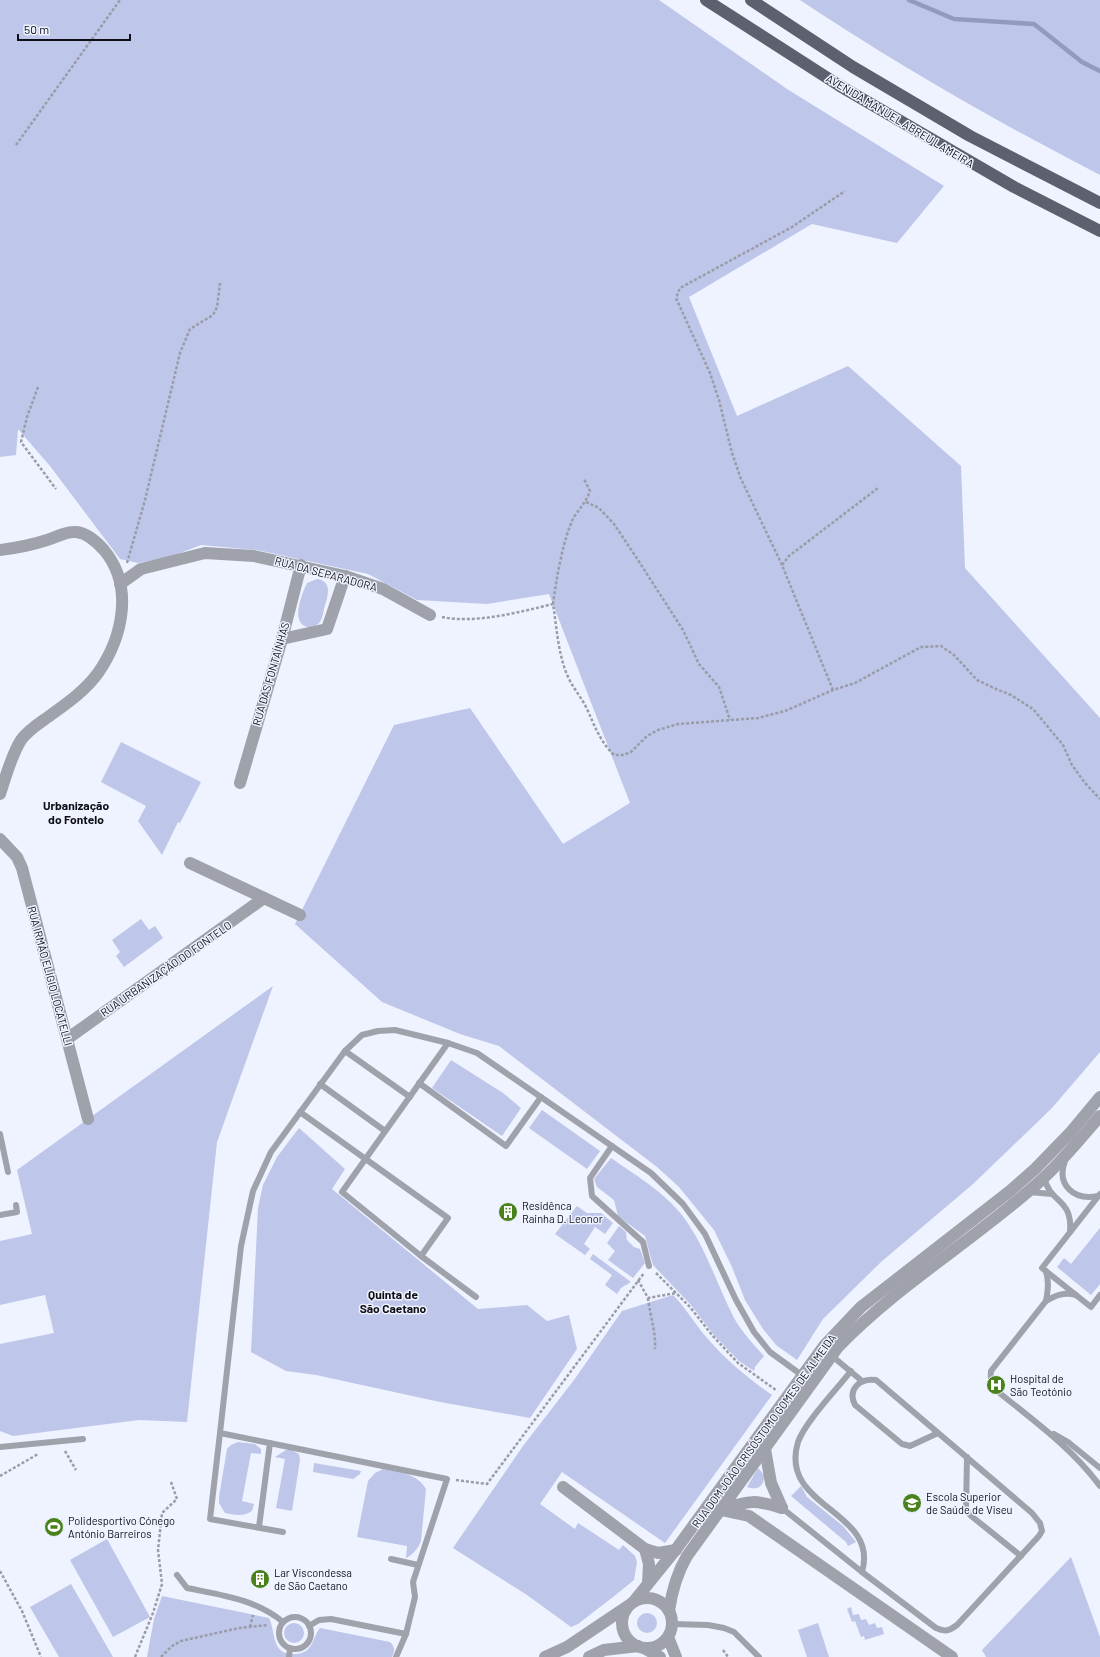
<svg xmlns="http://www.w3.org/2000/svg" width="1100" height="1657" font-family="Barlow,sans-serif">
<style>
.green{fill:#bec6ea}
.lines{fill:none;stroke-linecap:round;stroke-linejoin:round}
.stream{stroke:#939abe;stroke-width:4.5}
.path{stroke:#9a9ca7;stroke-width:2.5;stroke-dasharray:3 2;stroke-linecap:butt}
.service{stroke:#a0a2ab;stroke-width:6}
.minor{stroke:#a0a2ab;stroke-width:12}
.tertiary{stroke:#a0a2ab;stroke-width:12}
.primary{stroke:#5d606f;stroke-width:12}
.labels{text-anchor:middle;stroke-width:3;stroke-linejoin:round;paint-order:stroke}
.street-label{font-size:11px;fill:#0e0f16;stroke:#eff2ff}
.poi-label{font-size:11px;fill:#0e0f16;stroke:#eff2ff;text-anchor:start}
.neighbourhood-label{font-size:12px;font-weight:bold;fill:#0e0f16;stroke:#eff2ff}
</style>
<rect width="100%" height="100%" fill="#eff2ff"/>
<!-- green -->
<g class="green">
<path d="M0,0H659L787,89L944,186L897,243L812,224L689,297L737,416L848,366L961,466L965,568L1100,718V1052L1052,1108L973,1184L881,1262L823,1319L797,1360L776,1345L763,1329L745,1300L732,1267L714,1230L679,1187L657,1167L499,1046L460,1034L382,1002L295,924L394,725L470,708L563,844L630,803L549,594L487,604L417,600L368,574L257,550L201,545L172,556L138,563L120,559L50,466L18,429L16,455L0,457Z"/>
<path d="M800,0H1100V175C997,122 896,64 800,0Z"/>
<path d="M317,579C334,581 327,599 324,609C323,614 322,620 319,623C316,626 311,628 307,627C290,622 302,594 307,583Z"/>
<path d="M121,742L201,782L180,823L178,822L162,855L138,821L146,806L101,782Z"/>
<path d="M141,919L149,930L155,926L163,938L124,967L116,956L120,952L112,940Z"/>
<path d="M273,986L217,1142L187,1422L139,1420L13,1436L0,1431V1344L54,1333L45,1295L0,1305V1241L32,1234L17,1170Z"/>
<path d="M451,1060L503,1093L521,1108L502,1136L432,1088Z"/>
<path d="M542,1110L600,1151L587,1169L529,1128Z"/>
<path d="M299,1128L345,1169L332,1189L478,1309L527,1305L547,1321L569,1315L577,1349L530,1418L440,1402L316,1375L286,1371L251,1352L258,1208L263,1185L277,1157Z"/>
<path d="M611,1158C638,1177 671,1196 689,1225C708,1254 718,1287 734,1318C742,1332 753,1344 764,1356L755,1367L754,1371L739,1361L714,1335L691,1305L653,1265L645,1236L618,1216L614,1200L597,1187L594,1179Z"/>
<path d="M577,1206L587,1213H601L613,1223L605,1234L595,1227L584,1244L590,1249L585,1255L555,1234Z"/>
<path d="M619,1226L626,1232L627,1240L634,1247L640,1249L645,1263L633,1278L608,1260L615,1251L607,1243Z"/>
<path d="M1100,1228V1284L1091,1295L1057,1267L1064,1258L1071,1264Z"/>
<path d="M593,1254L631,1282L621,1288L617,1294L605,1285L612,1275L590,1259Z"/>
<path d="M673,1295C686,1308 695,1324 707,1338C726,1360 749,1379 772,1395L665,1543L562,1472L540,1504L575,1529L578,1523L619,1550L623,1545L635,1556L637,1562L634,1580L613,1597L578,1624L571,1627L527,1595L453,1548L523,1446L574,1380L622,1311Z"/>
<path d="M238,1442L255,1444L261,1449V1454L251,1453L242,1501L254,1504L252,1511C242,1517 236,1515 225,1513L219,1503V1497L227,1449L231,1445Z"/>
<path d="M286,1450H291L299,1454L300,1460L292,1511L276,1508L285,1459L275,1457Z"/>
<path d="M314,1463L361,1471L360,1474L353,1479L313,1472Z"/>
<path d="M758,1468L764,1475C765,1486 757,1491 747,1487Z"/>
<path d="M383,1469C400,1473 417,1473 426,1489L421,1541C418,1548 413,1555 406,1558L407,1546L357,1537L368,1481L375,1473Z"/>
<path d="M801,1486L807,1497L843,1526L856,1542L848,1546L846,1542L791,1496Z"/>
<path d="M107,1539L150,1617L113,1637L70,1560Z"/>
<path d="M1071,1557L1100,1637V1657H986L982,1650Z"/>
<path d="M71,1584L113,1657H59L30,1607Z"/>
<path d="M162,1596L269,1618C276,1632 271,1656 295,1654C300,1654 306,1652 309,1648C314,1642 315,1634 320,1628L390,1642C395,1647 395,1650 392,1657H147L154,1619Z"/>
<path d="M851,1607L853,1615L859,1614L861,1620L866,1619L869,1625L875,1623L877,1628L882,1627L884,1634L865,1640L864,1636L861,1637L855,1621L852,1622L847,1609Z"/>
<circle cx="647" cy="1623" r="10"/>
<path d="M818,1623L829,1657H807L798,1630Z"/>
<circle cx="294" cy="1633" r="10"/>
</g>
<g class="lines">
<!-- stream -->
<path class="stream" d="M909,0L954,19L1034,24L1082,62L1100,71"/>
<!-- path -->
<g class="path">
<path d="M16,145L120,0"/>
<path d="M38,387L27,417L21,442L56,489"/>
<path d="M586,502L599,508L614,524L636,557L683,630L699,664L719,687L730,720"/>
<path d="M127,563L145,500L180,353L190,329L213,315L217,307L220,283"/>
<path d="M782,565L741,479L732,453L719,400L710,373L676,298L680,288L792,227L845,191"/>
<path d="M553,604C556,581 563,538 574,517C580,508 586,502 590,491L584,479"/>
<path d="M442,617C475,624 520,612 553,604C557,629 558,656 569,679C574,689 581,697 586,707C595,726 599,740 614,755H623L631,752L647,736L658,730L678,724L758,718L785,711L833,690L855,683L921,647L941,646L954,655L977,680L996,689L1011,695L1033,709L1063,745L1072,765L1085,783L1100,799"/>
<path d="M833,690L782,565L789,556L878,488"/>
<path d="M656,1273L690,1307L712,1335L738,1363L776,1390"/>
<path d="M638,1280L648,1298L676,1293"/>
<path d="M648,1298C650,1316 656,1332 655,1349"/>
<path d="M65,1451L76,1470"/>
<path d="M0,1476L38,1454"/>
<path d="M456,1480L487,1484L644,1273"/>
<path d="M0,1571L22,1611L41,1657"/>
<path d="M250,1627L253,1615"/>
<path d="M723,1650L728,1657"/>
<path d="M135,1657L153,1613L162,1584L158,1550L162,1513L177,1499L171,1482"/>
<path d="M161,1657L172,1646L181,1641L239,1628L268,1625"/>
</g>
<!-- service -->
<g class="service">
<path d="M448,1043L342,1192L421,1256L476,1297"/>
<path d="M345,1051L410,1097"/>
<path d="M419,1083L506,1146L541,1097"/>
<path d="M320,1084L385,1131"/>
<path d="M300,1112L448,1218L421,1256"/>
<path d="M0,1134L8,1172"/>
<path d="M612,1146L590,1178L592,1196L643,1242L649,1266"/>
<path d="M1065,1161C1056,1185 1074,1201 1098,1196"/>
<path d="M1044,1177C1050,1204 1073,1198 1070,1232"/>
<path d="M1029,1192L1052,1194"/>
<path d="M1100,1194L1042,1268L1091,1307L1100,1295"/>
<path d="M0,1215L17,1212L16,1205"/>
<path d="M1046,1271C1049,1282 1048,1290 1046,1301C1056,1295 1064,1292 1076,1295"/>
<path d="M1046,1301L991,1371C990,1379 992,1384 997,1391C1033,1420 1072,1448 1100,1486"/>
<path d="M832,1356L862,1381"/>
<path d="M851,1371C837,1389 805,1422 798,1442C778,1508 880,1510 862,1572"/>
<path d="M220,1433L210,1519L283,1532"/>
<path d="M1054,1434L1068,1442L1100,1468"/>
<path d="M0,1447L83,1439"/>
<path d="M967,1457L966,1510L970,1515L1021,1556"/>
<path d="M782,1508L862,1572L936,1628C945,1632 949,1631 957,1625L1039,1536L1042,1531L1040,1523L1032,1513L876,1380C860,1378 847,1389 855,1405L902,1444L910,1446L938,1433"/>
<path d="M259,1527L270,1443"/>
<path d="M391,1559L418,1565"/>
<path d="M177,1575L187,1588C221,1595 255,1599 283,1622"/>
<circle cx="295" cy="1633" r="16"/>
<path d="M672,1624L708,1625L724,1628L734,1632L759,1657"/>
<path d="M309,1626L319,1620L331,1619L406,1634L415,1597L413,1582L447,1479L220,1433L241,1246L253,1191L271,1152L345,1051L362,1035L378,1031L395,1030L448,1043L477,1053L651,1173L683,1204L705,1234L736,1300L754,1332L770,1352L803,1376"/>
<path d="M289,1657L290,1648"/>
<path d="M396,1657L406,1634"/>
</g>
<!-- minor -->
<g class="minor">
<path d="M0,550C16,548 32,545 47,540C57,537 66,531 76,532C87,533 97,542 104,550C134,586 123,637 98,673C85,691 66,704 48,717C38,724 28,730 21,740C11,756 6,776 0,794"/>
<path d="M120,584L141,569L205,553L254,556L345,576L383,589L430,615"/>
<path d="M282,639L327,629L345,576"/>
<path d="M240,783L282,639L301,565"/>
<path d="M0,839L17,857L22,868L88,1119"/>
<path d="M190,863L300,915"/>
<path d="M67,1039L264,898"/>
<path d="M765,1449L771,1483L782,1508"/>
<path d="M563,1487L645,1549L658,1553L676,1550"/>
<path d="M723,1509C749,1500 756,1500 782,1508"/>
<path d="M721,1510L749,1516L952,1657"/>
<path d="M645,1549L649,1564L648,1583"/>
</g>
<!-- tertiary -->
<g class="tertiary">
<circle cx="647" cy="1623" r="25"/>
<path d="M635,1600L677,1548L824,1346L861,1307L1010,1191L1035,1169L1070,1133L1100,1097"/>
<path d="M669,1611C672,1590 677,1573 687,1556L838,1347C898,1285 974,1240 1038,1183C1061,1163 1080,1139 1100,1116"/>
<path d="M668,1637L676,1657"/>
<path d="M644,1648L660,1657"/>
<path d="M545,1657L567,1647L628,1606"/>
<path d="M589,1657L604,1650L638,1646"/>
</g>
<!-- primary -->
<g class="primary">
<path d="M706,0L840,86L1014,187L1100,231"/>
<path d="M751,0L853,67L970,136L1100,203"/>
</g>
</g>
<!-- icons -->
<defs>
<g id="building-disc" transform="scale(1)"><circle r="9.5" fill="#49811a" stroke="#eff2ff"/><path d="M-4-6H4V6H1V3H-1V6H-4ZM-2.5-4.3h1.7v1.8h-1.7ZM.8-4.3h1.7v1.8H.8ZM-2.5-1h1.7V.8h-1.7ZM.8-1h1.7V.8H.8Z" fill="#fff"/></g>
<g id="hospital-disc" transform="scale(1)"><circle r="9.5" fill="#49811a" stroke="#eff2ff"/><path d="M-5-5h3v3.5h4V-5h3V5h-3V1.5h-4V5h-3Z" fill="#fff"/></g>
<g id="university-disc" transform="scale(1)"><circle r="9.5" fill="#49811a" stroke="#eff2ff"/><path d="M0-5L7-2L0 1L-7-2ZM-4 1L0 2.5L4 1V4Q0 6-4 4Z" fill="#fff"/></g>
<g id="stadium-disc" transform="scale(1)"><circle r="9.5" fill="#49811a" stroke="#eff2ff"/><path d="M0-5a6.5 5 0 1 0 0 10a6.5 5 0 1 0 0-10ZM-3.5-1.8h7v3.6h-7Z" fill="#fff"/></g>
</defs>
<g fill-rule="evenodd">
<use href="#building-disc" x="508" y="1212"/>
<use href="#hospital-disc" x="996" y="1385"/>
<use href="#university-disc" x="912" y="1503"/>
<use href="#stadium-disc" x="54" y="1527"/>
<use href="#building-disc" x="260" y="1579"/>
</g>
<g class="labels">
<!-- street labels -->
<g class="street-label">
<text transform="translate(900 121) rotate(31)" y="4">AVENIDA MANUEL ABREU LAMEIRA</text>
<text transform="translate(326 574) rotate(15)" y="4">RUA DA SEPARADORA</text>
<text transform="translate(271 674) rotate(-74)" y="4">RUA DAS FONTAÍNHAS</text>
<text transform="translate(166 969) rotate(-35)" y="4">RUA URBANIZAÇÃO DO FONTELO</text>
<text transform="translate(50 976) rotate(75)" y="4">RUA IRMÃO ELÍGIO LOCATELLI</text>
<text transform="translate(764 1431) rotate(-54)" y="4">RUA DOM JOÃO CRISÓSTOMO GOMES DE ALMEIDA</text>
</g>
<!-- poi labels -->
<g class="poi-label">
<text x="522" y="1210">Residênca<tspan x="522" dy="13">Rainha D. Leonor</tspan></text>
<text x="1010" y="1383">Hospital de<tspan x="1010" dy="13">São Teotónio</tspan></text>
<text x="926" y="1501">Escola Superior<tspan x="926" dy="13">de Saúde de Viseu</tspan></text>
<text x="68" y="1525">Polidesportivo Cónego<tspan x="68" dy="13">António Barreiros</tspan></text>
<text x="274" y="1577">Lar Viscondessa<tspan x="274" dy="13">de São Caetano</tspan></text>
</g>
<!-- neighbourhood labels -->
<g class="neighbourhood-label">
<text x="76" y="810">Urbanização<tspan x="76" dy="14">do Fontelo</tspan></text>
<text x="393" y="1299">Quinta de<tspan x="393" dy="14">São Caetano</tspan></text>
</g>
</g>
<!-- scale -->
<path d="M18 34v6h112v-6" fill="none" stroke="#0e0f16" stroke-width="2"/>
<text x="24" y="34" font-size="12" fill="#0e0f16" stroke="#eff2ff" stroke-width="3" paint-order="stroke">50 m</text>
</svg>
